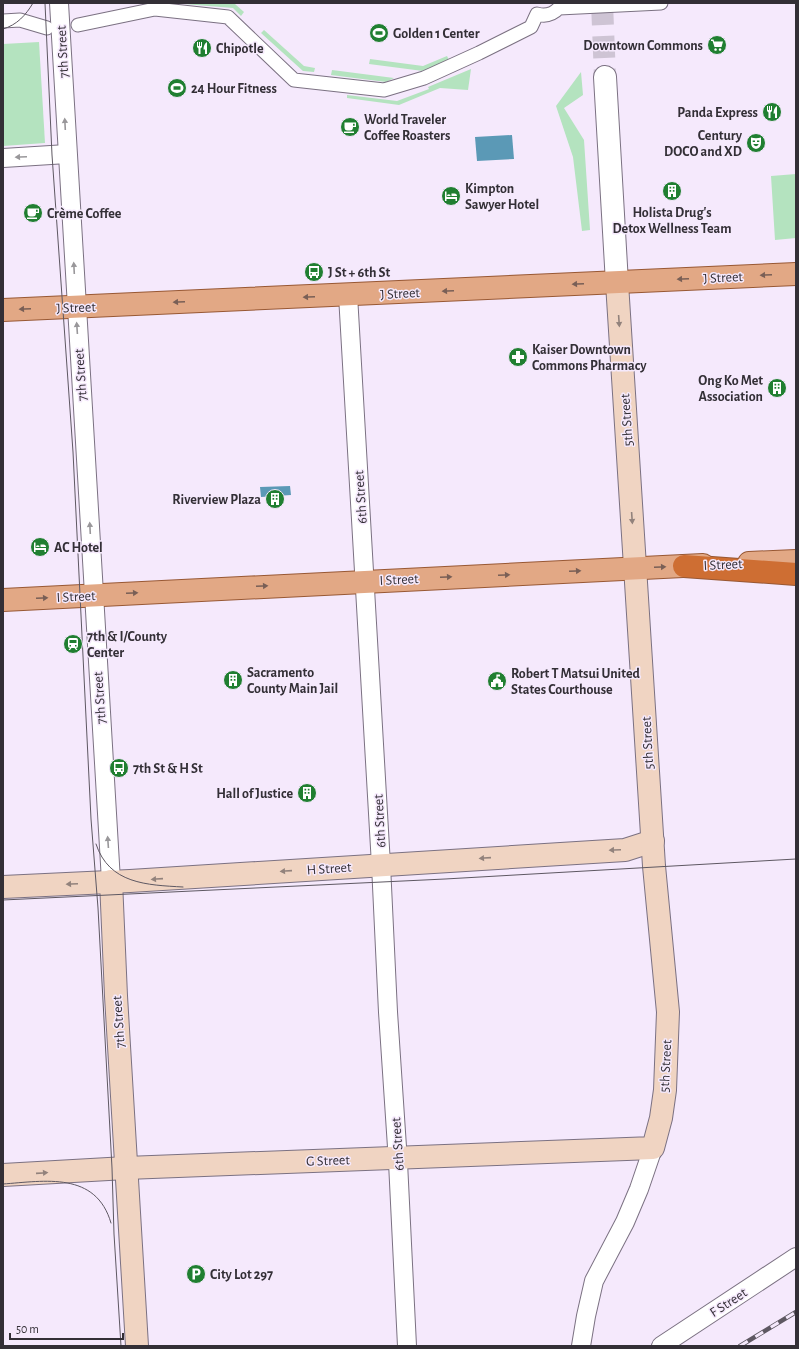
<svg xmlns="http://www.w3.org/2000/svg" width="799" height="1349" font-family="'Alegreya Sans',sans-serif">
<style>
.green{fill:#b4e3bf}
.water{fill:#5b99b6}
.lines{fill:none;stroke-linecap:round;stroke-linejoin:round}
.tertiary-tunnel{stroke:#cec4d4;stroke-width:22;stroke-dasharray:22 11;stroke-linecap:butt}
.pedestrian-casing{stroke:#7b7182;stroke-width:15}
.minor-casing{stroke:#7b7182;stroke-width:20}
.tertiary-casing{stroke:#7b7182;stroke-width:24}
.secondary-casing{stroke:#7b7182;stroke-width:24}
.primary-casing{stroke:#985834;stroke-width:24}
.motorway-casing{stroke:#985834;stroke-width:24}
.pedestrian{stroke:#fff;stroke-width:13}
.minor{stroke:#fff;stroke-width:18}
.tertiary{stroke:#fff;stroke-width:22}
.secondary{stroke:#f0d4c2;stroke-width:22}
.primary{stroke:#e2a885;stroke-width:22}
.motorway{stroke:#ce6e33;stroke-width:22}
.tram{stroke:#5e5862;stroke-width:1}
.rail-casing{stroke:#5e5862;stroke-width:4.5}
.rail{stroke:#f5e9fc;stroke-width:3;stroke-dasharray:9;stroke-linecap:butt}
.oneway{fill:#99979a}
.oneway2{fill:#795f56}
.oneway3{fill:#92827c}
.labels{text-anchor:middle;stroke-width:3;stroke-linejoin:round;paint-order:stroke}
.poi-label{font-size:14px;font-weight:bold;fill:#332f36;stroke:#f5e9fc;text-anchor:start}
.street-label{font-size:14px;fill:#332f36;stroke:#f5e9fc}
</style>
<rect width="100%" height="100%" fill="#f5e9fc"/>
<!-- green -->
<g class="green">
<path d="M172,3H221L235,4L244,12L241,16L233,8Z"/>
<path d="M264,30L304,66L315,68L314,72L303,71L261,33Z"/>
<path d="M39,42L45,143L3,146V44Z"/>
<path d="M447,56L449,60L423,71L369,64L370,59L423,66Z"/>
<path d="M471,69L468,90L440,88L399,105L347,98V95L397,101L429,89L428,87Z"/>
<path d="M332,70L394,78L386,82L331,75Z"/>
<path d="M581,72L583,95L564,108L584,140L590,230L582,231L573,157L556,106Z"/>
<path d="M796,174V238L775,240L771,176Z"/>
</g>
<!-- water -->
<g class="water">
<path d="M512,135L514,159L477,161L475,137Z"/>
<path d="M290,486L291,495L261,497L260,487Z"/>
</g>
<g class="lines">
<!-- tertiary-tunnel -->
<path class="tertiary-tunnel" d="M602,3L605,77"/>
<!-- pedestrian casing -->
<g class="pedestrian-casing">
<g id="pedestrian">
<path d="M3,21L20,20L47,28"/>
<path d="M78,25L155,9L228,17L294,80L384,90L424,78L479,53L531,27L537,14C546,17 553,14 559,8L661,3"/>
</g>
</g>
<!-- minor casing -->
<g class="minor-casing">
<g id="minor">
<path d="M59,3L111,881"/>
<path d="M3,158L67,154"/>
<path d="M348,295L381,865L388,1012L398,1162L407,1346"/>
<path d="M581,1346L586,1316L594,1281L625,1222L639,1189L653,1148"/>
<path d="M661,1346L796,1257"/>
</g>
</g>
<!-- tertiary casing -->
<g class="tertiary-casing">
<path id="tertiary" d="M605,77L617,283"/>
</g>
<!-- secondary casing -->
<g class="secondary-casing">
<g id="secondary">
<path d="M111,881L116,996L137,1346"/>
<path d="M3,887L130,881L625,850L653,841"/>
<path d="M3,1175L126,1168L653,1148L661,1118L665,1090L668,1012L654,866L617,283"/>
</g>
</g>
<!-- primary casing -->
<g class="primary-casing">
<g id="primary">
<path d="M3,310L796,274"/>
<path d="M749,563L796,561"/>
<path d="M3,600L703,565"/>
</g>
</g>
<!-- motorway casing -->
<g class="motorway-casing">
<path id="motorway" d="M684,566L796,574"/>
</g>
<!-- pedestrian -->
<use href="#pedestrian" class="pedestrian"/>
<!-- minor -->
<use href="#minor" class="minor"/>
<!-- tertiary -->
<use href="#tertiary" class="tertiary"/>
<!-- secondary -->
<use href="#secondary" class="secondary"/>
<!-- primary -->
<use href="#primary" class="primary"/>
<!-- motorway -->
<use href="#motorway" class="motorway"/>
<!-- tram -->
<g class="tram">
<path d="M45,3L52,155L73,452L91,819L98,908L112,1168L114,1234L121,1346"/>
<path d="M3,29C17,25 26,15 33,3"/>
<path d="M96,844C109,884 147,885 183,887"/>
<path d="M3,900L445,879L796,859"/>
<path d="M3,1184C45,1181 96,1171 111,1223"/>
</g>
<!-- rail casing -->
<g class="rail-casing">
<path id="rail" d="M740,1346L796,1312"/>
</g>
<!-- rail -->
<use href="#rail" class="rail"/>
</g>
<!-- one-way arrows -->
<defs><path id="oneway-solid" d="M-6-.8H1V-3.2L6.5 0L1 3.2V.8H-6Z"/></defs>
<g class="oneway">
<use href="#oneway-solid" transform="translate(65 124) rotate(-93)"/>
<use href="#oneway-solid" transform="translate(21 157) rotate(177)"/>
<use href="#oneway-solid" transform="translate(74 268) rotate(-93)"/>
<use href="#oneway-solid" transform="translate(77 328) rotate(-94)"/>
<use href="#oneway-solid" transform="translate(90 528) rotate(-93)"/>
<use href="#oneway-solid" transform="translate(108 842) rotate(-94)"/>
</g>
<g class="oneway2">
<use href="#oneway-solid" transform="translate(766 275) rotate(177)"/>
<use href="#oneway-solid" transform="translate(683 279) rotate(177)"/>
<use href="#oneway-solid" transform="translate(578 284) rotate(177)"/>
<use href="#oneway-solid" transform="translate(448 291) rotate(177)"/>
<use href="#oneway-solid" transform="translate(309 297) rotate(178)"/>
<use href="#oneway-solid" transform="translate(179 302) rotate(177)"/>
<use href="#oneway-solid" transform="translate(25 309) rotate(177)"/>
<use href="#oneway-solid" transform="translate(660 567) rotate(-2)"/>
<use href="#oneway-solid" transform="translate(575 571) rotate(-3)"/>
<use href="#oneway-solid" transform="translate(504 575) rotate(-3)"/>
<use href="#oneway-solid" transform="translate(446 577) rotate(-3)"/>
<use href="#oneway-solid" transform="translate(262 586) rotate(-3)"/>
<use href="#oneway-solid" transform="translate(132 593) rotate(-3)"/>
<use href="#oneway-solid" transform="translate(42 598) rotate(-3)"/>
</g>
<g class="oneway3">
<use href="#oneway-solid" transform="translate(619 321) rotate(86)"/>
<use href="#oneway-solid" transform="translate(632 518) rotate(86)"/>
<use href="#oneway-solid" transform="translate(615 850) rotate(177)"/>
<use href="#oneway-solid" transform="translate(485 858) rotate(176)"/>
<use href="#oneway-solid" transform="translate(286 871) rotate(176)"/>
<use href="#oneway-solid" transform="translate(157 879) rotate(176)"/>
<use href="#oneway-solid" transform="translate(72 884) rotate(177)"/>
<use href="#oneway-solid" transform="translate(42 1173) rotate(-4)"/>
</g>
<!-- icons -->
<defs>
<g id="stadium-disc" transform="scale(1)"><circle r="9.5" fill="#207f31" stroke="#f5e9fc"/><path d="M0-5a6.5 5 0 1 0 0 10a6.5 5 0 1 0 0-10ZM-3.5-1.8h7v3.6h-7Z" fill="#fff"/></g>
<g id="supermarket-disc" transform="scale(1)"><circle r="9.5" fill="#207f31" stroke="#f5e9fc"/><path d="M-6-5.5h2.5l.6 2H6L4.5 2H-2.5L-4.4-4H-6ZM-1.5 3.2a1.3 1.3 0 1 0 .1 0ZM3 3.2a1.3 1.3 0 1 0 .1 0Z" fill="#fff"/></g>
<g id="restaurant-disc" transform="scale(1)"><circle r="9.5" fill="#207f31" stroke="#f5e9fc"/><path d="M-5-6h1v4h1v-4h1v4h1v-4h1v5L-1.5 .5V6h-2V.5L-5-1ZM5-6V6H3V1.5H1.5Q1.5-4 5-6Z" fill="#fff"/></g>
<g id="cafe-disc" transform="scale(1)"><circle r="9.5" fill="#207f31" stroke="#f5e9fc"/><path d="M-5.5-4.5H6V0H3Q3 3.5 0 3.5H-2.5Q-5.5 3.5-5.5 0ZM3-3.2v2h1.7v-2ZM-6 4.5H4V6H-6Z" fill="#fff"/></g>
<g id="theatre-disc" transform="scale(1)"><circle r="9.5" fill="#207f31" stroke="#f5e9fc"/><path d="M-5-5.5Q0-4 5-5.5V0Q5 5 0 6Q-5 5-5 0ZM-3.3-2.5H-1v1.5H-3.3ZM1-2.5H3.3v1.5H1ZM-2.8 1Q0 5.5 2.8 1Z" fill="#fff"/></g>
<g id="building-disc" transform="scale(1)"><circle r="9.5" fill="#207f31" stroke="#f5e9fc"/><path d="M-4-6H4V6H1V3H-1V6H-4ZM-2.5-4.3h1.7v1.8h-1.7ZM.8-4.3h1.7v1.8H.8ZM-2.5-1h1.7V.8h-1.7ZM.8-1h1.7V.8H.8Z" fill="#fff"/></g>
<g id="hotel-disc" transform="scale(1)"><circle r="9.5" fill="#207f31" stroke="#f5e9fc"/><path d="M-6-4.5h1.5V1H6V5H4.5V3h-9V5H-6ZM-4 0a1.8 1.8 0 1 1 3.6 0ZM.5 0V-2.5h3Q6-2.5 6 0Z" fill="#fff"/></g>
<g id="bus-disc" transform="scale(1)"><circle r="9.5" fill="#207f31" stroke="#f5e9fc"/><path d="M-5-6H5V4H4V6H2V4H-2V6H-4V4H-5ZM-3.5-4V0h7V-4ZM-3.5 1.2v1.5H-2V1.2ZM2 1.2v1.5H3.5V1.2Z" fill="#fff"/></g>
<g id="pharmacy-disc" transform="scale(1)"><circle r="9.5" fill="#207f31" stroke="#f5e9fc"/><path d="M-2-6h4v4h4v4h-4v4h-4v-4h-4v-4h4Z" fill="#fff"/></g>
<g id="station-disc" transform="scale(1)"><circle r="9.5" fill="#207f31" stroke="#f5e9fc"/><path d="M-3-6H3Q5-6 5-4V2Q5 4 3 4L4.5 6H3L1.5 4h-3L-3 6H-4.5L-3 4Q-5 4-5 2V-4Q-5-6-3-6ZM-3.5-4v3h7v-3ZM-3.5 1v1.5H-2V1ZM2 1v1.5H3.5V1Z" fill="#fff"/></g>
<g id="civic-disc" transform="scale(1)"><circle r="9.5" fill="#207f31" stroke="#f5e9fc"/><path d="M-.6-6.5H3V-4.5H.6V-3L4-1V1h2V6H-6V1h2V-1L-.6-3ZM-1.2 2.5V6h2.4V2.5Z" fill="#fff"/></g>
<g id="parking-disc" transform="scale(1)"><circle r="9.5" fill="#207f31" stroke="#f5e9fc"/><path d="M-3.5-5.5H1a3.5 3.5 0 0 1 0 7H-1V5.5H-3.5ZM-1-3.4V-.6H.8a1.4 1.4 0 0 0 0-2.8Z" fill="#fff"/></g>
</defs>
<g fill-rule="evenodd">
<use href="#stadium-disc" x="379" y="33"/>
<use href="#supermarket-disc" x="717" y="45"/>
<use href="#restaurant-disc" x="202" y="48"/>
<use href="#stadium-disc" x="177" y="88"/>
<use href="#restaurant-disc" x="772" y="112"/>
<use href="#cafe-disc" x="350" y="127"/>
<use href="#theatre-disc" x="756" y="143"/>
<use href="#building-disc" x="672" y="191"/>
<use href="#hotel-disc" x="451" y="196"/>
<use href="#cafe-disc" x="33" y="213"/>
<use href="#bus-disc" x="314" y="272"/>
<use href="#pharmacy-disc" x="518" y="357"/>
<use href="#building-disc" x="777" y="388"/>
<use href="#building-disc" x="275" y="499"/>
<use href="#hotel-disc" x="40" y="547"/>
<use href="#station-disc" x="73" y="644"/>
<use href="#building-disc" x="233" y="680"/>
<use href="#civic-disc" x="497" y="681"/>
<use href="#bus-disc" x="119" y="768"/>
<use href="#building-disc" x="307" y="793"/>
<use href="#parking-disc" x="196" y="1274"/>
</g>
<g class="labels">
<!-- poi labels -->
<g class="poi-label">
<text x="393" y="38">Golden 1 Center</text>
<text x="703" y="50" text-anchor="end">Downtown Commons</text>
<text x="216" y="53">Chipotle</text>
<text x="191" y="93">24 Hour Fitness</text>
<text x="758" y="117" text-anchor="end">Panda Express</text>
<text x="364" y="124">World Traveler<tspan x="364" dy="16">Coffee Roasters</tspan></text>
<text x="742" y="140" text-anchor="end">Century<tspan x="742" dy="16">DOCO and XD</tspan></text>
<text x="465" y="193">Kimpton<tspan x="465" dy="16">Sawyer Hotel</tspan></text>
<text x="672" y="217" text-anchor="middle">Holista Drug's<tspan x="672" dy="16">Detox Wellness Team</tspan></text>
<text x="47" y="218">Crème Coffee</text>
<text x="328" y="277">J St + 6th St</text>
<text x="532" y="354">Kaiser Downtown<tspan x="532" dy="16">Commons Pharmacy</tspan></text>
<text x="763" y="385" text-anchor="end">Ong Ko Met<tspan x="763" dy="16">Association</tspan></text>
<text x="261" y="504" text-anchor="end">Riverview Plaza</text>
<text x="54" y="552">AC Hotel</text>
<text x="87" y="641">7th &amp; I/County<tspan x="87" dy="16">Center</tspan></text>
<text x="247" y="677">Sacramento<tspan x="247" dy="16">County Main Jail</tspan></text>
<text x="511" y="678">Robert T Matsui United<tspan x="511" dy="16">States Courthouse</tspan></text>
<text x="133" y="773">7th St &amp; H St</text>
<text x="293" y="798" text-anchor="end">Hall of Justice</text>
<text x="210" y="1279">City Lot 297</text>
</g>
<!-- street labels -->
<g class="street-label">
<text transform="translate(62 52) rotate(-93)" y="5">7th Street</text>
<text transform="translate(723 277) rotate(-3)" y="5">J Street</text>
<text transform="translate(400 293) rotate(-3)" y="5">J Street</text>
<text transform="translate(76 307) rotate(-2)" y="5">J Street</text>
<text transform="translate(80 375) rotate(-94)" y="5">7th Street</text>
<text transform="translate(626 420) rotate(-94)" y="5">5th Street</text>
<text transform="translate(360 497) rotate(-94)" y="5">6th Street</text>
<text transform="translate(723 564) rotate(-3)" y="5">I Street</text>
<text transform="translate(399 579) rotate(-3)" y="5">I Street</text>
<text transform="translate(76 596) rotate(-3)" y="5">I Street</text>
<text transform="translate(99 698) rotate(-94)" y="5">7th Street</text>
<text transform="translate(647 743) rotate(-93)" y="5">5th Street</text>
<text transform="translate(379 821) rotate(-93)" y="5">6th Street</text>
<text transform="translate(329 868) rotate(-4)" y="5">H Street</text>
<text transform="translate(118 1022) rotate(-94)" y="5">7th Street</text>
<text transform="translate(665 1066) rotate(-87)" y="5">5th Street</text>
<text transform="translate(397 1144) rotate(-94)" y="5">6th Street</text>
<text transform="translate(328 1160) rotate(-2)" y="5">G Street</text>
<text transform="translate(728 1302) rotate(-33)" y="5">F Street</text>
</g>
</g>
<!-- border -->
<rect width="799" height="1349" fill="none" stroke="#332f36" stroke-width="8"/>
<!-- scale -->
<path d="M10 1333v6h113v-6" fill="none" stroke="#332f36" stroke-width="2"/>
<text x="16" y="1333" font-size="12" fill="#332f36" stroke="#f5e9fc" stroke-width="3" paint-order="stroke">50 m</text>
</svg>
